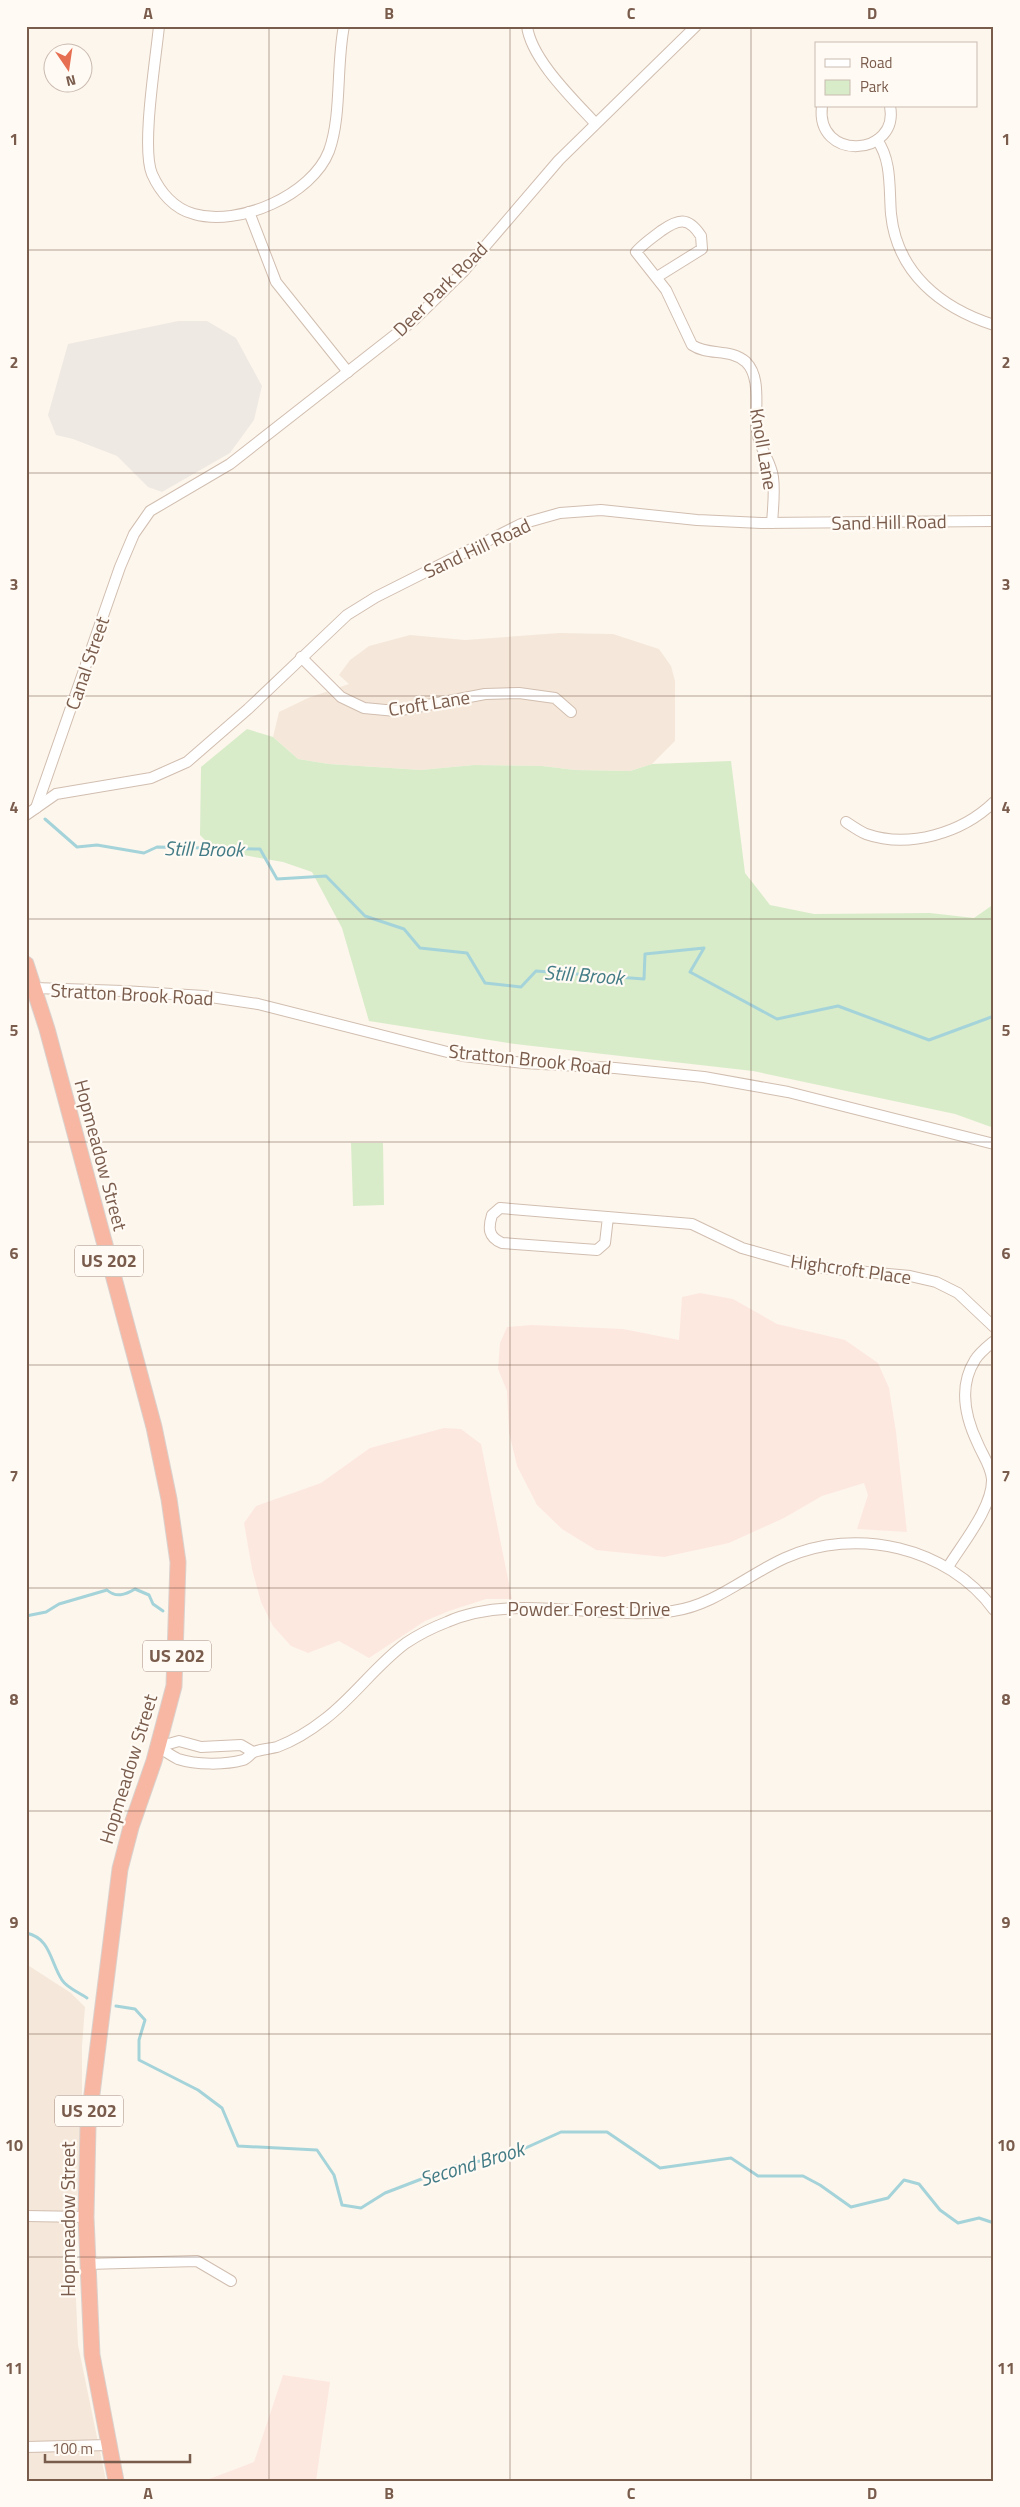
<svg xmlns="http://www.w3.org/2000/svg" width="1020" height="2507" font-family="'Titillium Web',sans-serif">
<style>
.residential{fill:#f5e8da}
.commercial{fill:#fde8e0}
.industrial{fill:#efe9e4}
.green{fill:#d8ecc9}
.lines{fill:none;stroke-linecap:round;stroke-linejoin:round}
.stream{stroke:#a5d3da;stroke-width:3}
.minor-casing{stroke:#d1beb0;stroke-width:12}
.highway-casing{stroke:#dad1cd;stroke-width:17}
.minor{stroke:#fff;stroke-width:10}
.highway{stroke:#f7b7a3;stroke-width:15}
.grid{fill:none;stroke:#7a5c4d;stroke-width:1;stroke-opacity:0.55}
.labels{text-anchor:middle;stroke-width:4.5;stroke-linejoin:round;paint-order:stroke}
.shield{fill:#fffaf3;stroke:#a28b7f;stroke-width:1}
.shield-label{font-size:18px;font-weight:bold;fill:#7a5c4d}
.street-label{font-size:19px;fill:#7a5c4d;stroke:#fffaf3}
.water-label{font-size:20px;font-style:italic;fill:#437c86;stroke:#fffaf3}
.neatline{fill:none;stroke:#7a5c4d;stroke-width:2}
.grid-label{font-size:16px;text-anchor:middle;font-weight:bold;fill:#7a5c4d}
</style>
<rect width="100%" height="100%" fill="#fdf6ec"/>
<!-- residential -->
<g class="residential">
<path d="M559,633L613,634L659,649L671,666L675,681V741L652,764L630,771L575,770L542,766L474,765L421,770L329,764L298,759L273,737L279,712L308,698L349,684L339,675L350,660L369,646L410,635L465,640Z"/>
<path d="M26,1964L71,1993L85,2007L82,2046V2130L74,2253L78,2345L106,2481H26Z"/>
</g>
<!-- commercial -->
<g class="commercial">
<path d="M700,1293L733,1299L777,1324L845,1340L878,1363L889,1388L896,1432L907,1532L857,1529L868,1495L864,1483L822,1496L784,1518L729,1543L664,1557L596,1550L562,1529L537,1505L517,1466L509,1432L507,1391L498,1369L500,1343L507,1327L532,1325L623,1329L679,1340L682,1297Z"/>
<path d="M444,1428L461,1429L481,1444L512,1599H486L449,1611L425,1621L369,1658L339,1641L308,1653L291,1646L273,1626L261,1602L252,1569L244,1523L256,1506L321,1483L370,1448Z"/>
<path d="M283,2375L330,2382L316,2481H204L254,2462Z"/>
</g>
<!-- industrial -->
<path class="industrial" d="M178,321H207L236,338L262,386L254,420L230,453L162,492L148,487L117,456L73,439L56,435L48,415L68,344Z"/>
<!-- green -->
<g class="green">
<path d="M247,729L273,737L298,759L329,764L421,770L474,765L542,766L575,770L630,771L652,764L731,761L745,873L770,905L814,914L930,913L974,918L994,904V1128L955,1114L753,1071L515,1044L369,1021L342,928L312,872L283,862L215,850L200,835L201,767Z"/>
<path d="M351,1143H383L384,1205L353,1206Z"/>
</g>
<g class="lines">
<!-- stream -->
<g class="stream">
<path d="M45,819L77,847L97,845L144,853L157,847L260,849L277,879L326,876L365,916L404,929L420,948L467,953L485,983L521,987L536,971L644,979L645,954L704,948L690,972L777,1019L838,1006L929,1040L994,1016"/>
<path d="M26,1616L46,1612L59,1604L107,1590C116,1598 125,1595 135,1589L149,1595L153,1604L163,1611"/>
<path d="M26,1933C51,1938 50,1962 62,1980C67,1988 80,1993 87,1998"/>
<path d="M116,2006L135,2009L145,2020L139,2040V2060L198,2090L222,2108L238,2146L317,2150L334,2175L342,2205L361,2208L385,2193L458,2165L508,2156L561,2132H607L660,2168L731,2158L758,2176H803L820,2185L851,2207L888,2198L904,2180L919,2184L940,2210L958,2223L979,2218L994,2223"/>
</g>
<!-- minor casing -->
<g class="minor-casing">
<g id="minor">
<path d="M159,26C156,58 141,148 152,174C160,192 174,209 194,214C239,227 312,195 329,151C342,115 336,65 344,26"/>
<path d="M527,26C531,59 573,99 595,123"/>
<path d="M822,106C815,162 900,157 890,106"/>
<path d="M877,140C892,160 889,190 891,214C897,273 941,308 994,325"/>
<path d="M249,212L276,282L348,372"/>
<path d="M657,277L702,249L701,236C688,216 678,219 661,231C652,238 644,243 636,252L666,290L692,345C708,356 731,348 746,362C762,378 754,409 757,430C758,447 771,461 773,477C775,492 773,508 772,523"/>
<path d="M301,657L341,697L364,708L396,711L485,694L519,693L555,698L571,712"/>
<path d="M36,808L120,567L134,534L150,511L230,464L414,320L463,272L559,160L696,26"/>
<path d="M26,815L56,794L151,778L187,762L248,709L347,615L376,597L521,524L560,513L601,510L697,520L761,523L994,521"/>
<path d="M846,822C852,826 859,831 866,834C909,849 962,833 994,802"/>
<path d="M35,988L123,991L204,996L258,1004L463,1056L524,1063L615,1068L704,1077L788,1092L994,1144"/>
<path d="M608,1217L605,1243L597,1250L502,1243C488,1237 488,1228 492,1215L500,1208L692,1224L742,1248L795,1263L823,1268L910,1276L936,1282L958,1293L994,1327"/>
<path d="M948,1567C962,1544 993,1507 992,1479C991,1466 983,1456 978,1444C965,1417 958,1387 975,1360C979,1353 988,1346 994,1341"/>
<path d="M158,1747C165,1751 172,1756 178,1759C196,1765 225,1765 243,1760C247,1759 250,1754 254,1752C261,1749 269,1749 277,1747C293,1741 311,1730 325,1719C354,1697 376,1665 406,1643C418,1635 434,1627 447,1622C514,1592 601,1621 673,1611C715,1605 747,1575 785,1558C856,1526 948,1547 994,1610"/>
<path d="M158,1747L179,1741L201,1747L241,1745L253,1752"/>
<path d="M26,2216L86,2217"/>
<path d="M87,2264L197,2261L231,2281"/>
<path d="M26,2447L109,2445"/>
</g>
</g>
<!-- highway casing -->
<g class="highway-casing">
<path id="highway" d="M26,964L47,1029L154,1427L169,1499L178,1562L174,1686L154,1761L131,1827L120,1869L88,2126L86,2217L92,2355L116,2481"/>
</g>
<!-- minor -->
<use href="#minor" class="minor"/>
<!-- highway -->
<use href="#highway" class="highway"/>
</g>
<!-- grid -->
<path class="grid" d="M269,26V2481M510,26V2481M751,26V2481M26,250H994M26,473H994M26,696H994M26,919H994M26,1142H994M26,1365H994M26,1588H994M26,1811H994M26,2034H994M26,2257H994"/>
<g class="labels">
<!-- shield labels -->
<g class="shield">
<rect x="75" y="1245.5" width="68" height="31" rx="4"/>
<rect x="143" y="1640.5" width="68" height="31" rx="4"/>
<rect x="55" y="2095.5" width="68" height="31" rx="4"/>
</g>
<g class="shield-label">
<text x="109" y="1267">US 202</text>
<text x="177" y="1662">US 202</text>
<text x="89" y="2117">US 202</text>
</g>
<!-- street labels -->
<g class="street-label">
<text transform="translate(440 289) rotate(-45)" y="7">Deer Park Road</text>
<text transform="translate(764 449) rotate(80)" y="7">Knoll Lane</text>
<text transform="translate(889 522) rotate(-1)" y="7">Sand Hill Road</text>
<text transform="translate(477 548) rotate(-25)" y="7">Sand Hill Road</text>
<text transform="translate(87 663) rotate(-71)" y="7">Canal Street</text>
<text transform="translate(429 703) rotate(-9)" y="7">Croft Lane</text>
<text transform="translate(132 994) rotate(3)" y="7">Stratton Brook Road</text>
<text transform="translate(530 1059) rotate(6)" y="7">Stratton Brook Road</text>
<text transform="translate(101 1155) rotate(75)" y="7">Hopmeadow Street</text>
<text transform="translate(851 1269) rotate(8)" y="7">Highcroft Place</text>
<text x="589" y="1616">Powder Forest Drive</text>
<text transform="translate(128 1769) rotate(-73)" y="7">Hopmeadow Street</text>
<text transform="translate(68 2219) rotate(-90)" y="7">Hopmeadow Street</text>
</g>
<!-- water labels -->
<g class="water-label">
<text transform="translate(204 849) rotate(1)" y="7">Still Brook</text>
<text transform="translate(584 975) rotate(4)" y="7">Still Brook</text>
<text transform="translate(472 2164) rotate(-17)" y="7">Second Brook</text>
</g>
</g>
<!-- border -->
<rect width="1020" height="2507" fill="none" stroke="#fffaf3" stroke-width="55"/>
<!-- legend -->
<rect x="815" y="42" width="162" height="65" fill="#fffaf3" stroke="#cabbb1"/>
<rect x="825" y="59" width="25" height="8" fill="#ffffff" stroke="#cabbb1"/>
<text x="860" y="68" font-size="15" fill="#7a5c4d">Road</text>
<rect x="825" y="80" width="25" height="15" fill="#d8ecc9" stroke="#cabbb1"/>
<text x="860" y="92" font-size="15" fill="#7a5c4d">Park</text>
<!-- north arrow -->
<g transform="translate(68 68) rotate(167)"><circle r="24" fill="#fffaf3" stroke="#cabbb1"/>
<path d="M0-4L9 19L0 12L-9 19Z" fill="#e76f51"/>
<text y="-8" font-size="14" font-weight="bold" text-anchor="middle" fill="#7a5c4d">N</text>
</g>
<!-- scale -->
<path d="M45 2454v8h145v-8" fill="none" stroke="#7a5c4d" stroke-width="2.5"/>
<text x="52" y="2454" font-size="15" fill="#7a5c4d" stroke="#fffaf3" stroke-width="4" paint-order="stroke">100 m</text>
<rect x="28" y="28" width="964" height="2452" class="neatline"/>
<g class="grid-label">
<text x="148" y="19">A</text>
<text x="389" y="19">B</text>
<text x="631" y="19">C</text>
<text x="872" y="19">D</text>
<text x="14" y="145">1</text>
<text x="1006" y="145">1</text>
<text x="14" y="368">2</text>
<text x="1006" y="368">2</text>
<text x="14" y="590">3</text>
<text x="1006" y="590">3</text>
<text x="14" y="813">4</text>
<text x="1006" y="813">4</text>
<text x="14" y="1036">5</text>
<text x="1006" y="1036">5</text>
<text x="14" y="1259">6</text>
<text x="1006" y="1259">6</text>
<text x="14" y="1482">7</text>
<text x="1006" y="1482">7</text>
<text x="14" y="1705">8</text>
<text x="1006" y="1705">8</text>
<text x="14" y="1928">9</text>
<text x="1006" y="1928">9</text>
<text x="14" y="2151">10</text>
<text x="1006" y="2151">10</text>
<text x="14" y="2374">11</text>
<text x="1006" y="2374">11</text>
<text x="148" y="2499">A</text>
<text x="389" y="2499">B</text>
<text x="631" y="2499">C</text>
<text x="872" y="2499">D</text>
</g>
</svg>
